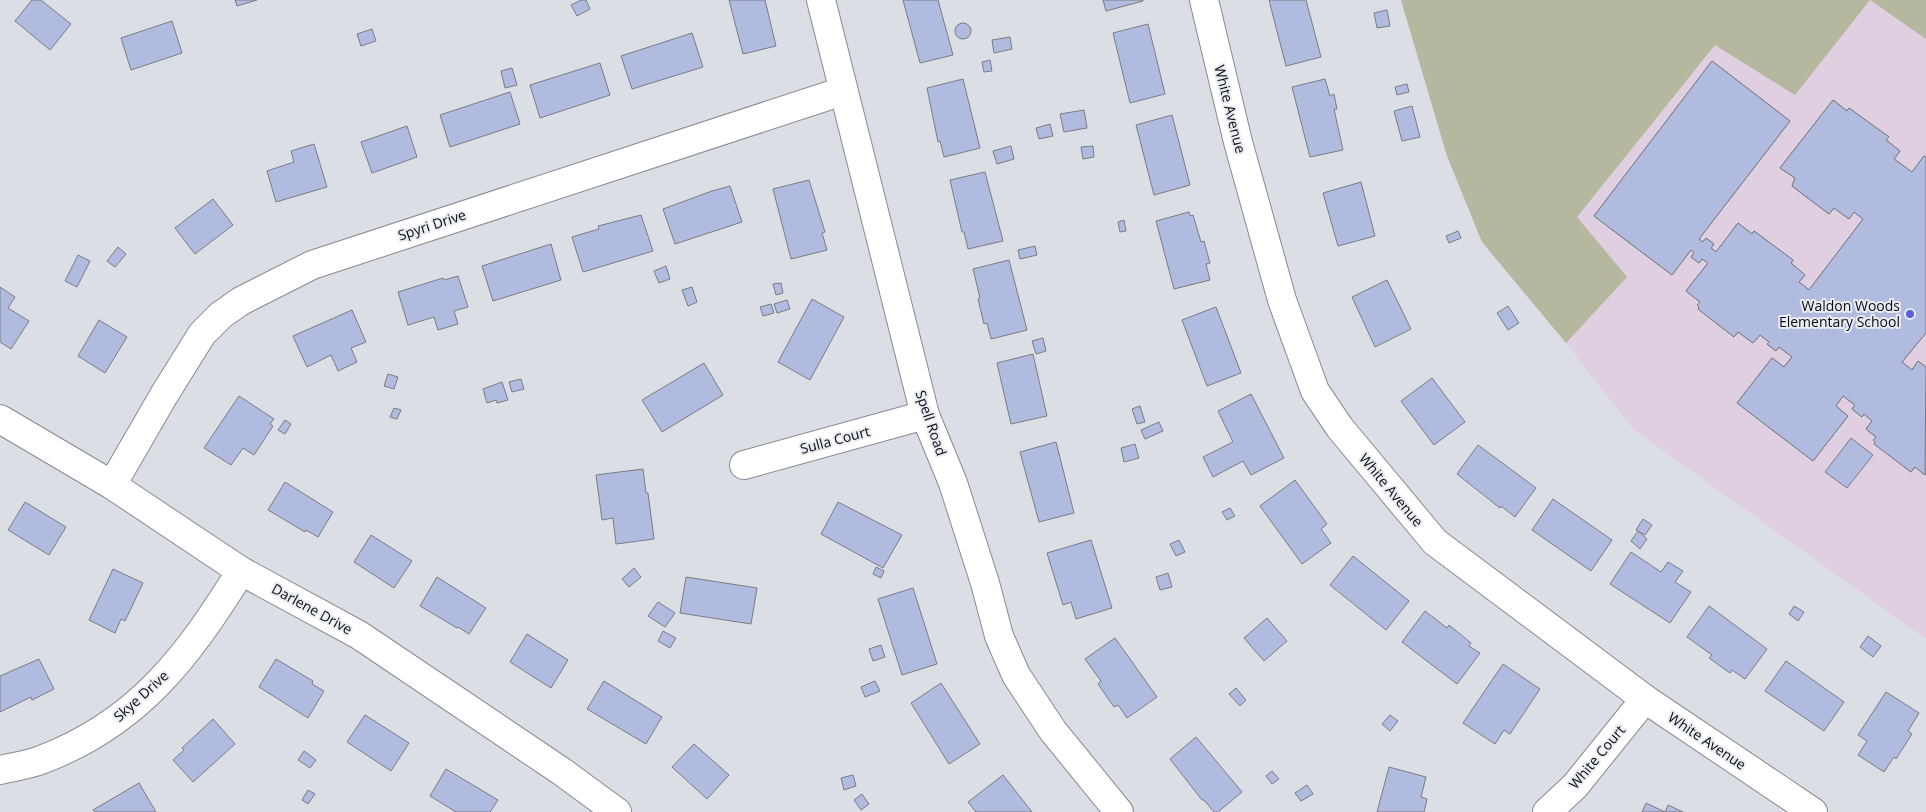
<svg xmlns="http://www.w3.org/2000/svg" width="1926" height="812" font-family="'Open Sans',sans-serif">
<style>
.education{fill:#dfcfe0}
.green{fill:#b5b89f}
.building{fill:#b0bbdf;stroke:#7a7c83;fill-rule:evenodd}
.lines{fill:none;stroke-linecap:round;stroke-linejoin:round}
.minor-casing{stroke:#888a90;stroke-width:30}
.minor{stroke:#fff;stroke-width:28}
.poi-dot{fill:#5961d8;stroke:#e9ecf2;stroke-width:2}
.labels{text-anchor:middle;stroke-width:4;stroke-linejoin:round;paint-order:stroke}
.street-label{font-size:14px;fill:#0b0c0e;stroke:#e9ecf2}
.poi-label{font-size:14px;fill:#0b0c0e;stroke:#e9ecf2;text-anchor:end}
</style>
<rect width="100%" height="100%" fill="#dcdee5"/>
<!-- education -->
<path class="education" d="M1401,0H1926V639L1633,429L1566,343L1482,242L1447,156Z"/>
<!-- green -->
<g class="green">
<path d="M1401,0H1870L1795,95L1715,45L1577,217L1627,277L1566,343L1482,242L1447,156Z"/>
<path d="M1870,0H1926V39Z"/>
</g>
<!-- building -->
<g class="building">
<path d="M32,0H41L71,24L50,50L15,21Z"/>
<path d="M235,0H257L237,6Z"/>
<path d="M581,0H586L590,9L577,16L571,5Z"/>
<path d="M729,0H765L776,46L743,54Z"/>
<path d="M903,0H938L953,55L920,63Z"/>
<path d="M1103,0H1143V1L1106,11Z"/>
<path d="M1269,0H1306L1321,57L1286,66Z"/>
<path d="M1387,10L1390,26L1377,28L1374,13Z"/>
<path d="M172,21L182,53L131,70L121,38Z"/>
<circle cx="963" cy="31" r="8"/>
<path d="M1148,24L1165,94L1130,103L1113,33Z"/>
<path d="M372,29L376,41L361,46L357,34Z"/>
<path d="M692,33L703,67L632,89L621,56Z"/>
<path d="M1010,37L1012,49L994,53L992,40Z"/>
<path d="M990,60L992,71L984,72L982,62Z"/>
<path d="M1712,61L1790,121L1699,239L1703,242L1706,238L1714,244L1711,248L1716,252L1738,223L1752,234L1754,231L1793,260L1791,263L1805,275L1799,282L1809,290L1863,219L1854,212L1849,219L1834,208L1829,214L1792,186L1795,178L1780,168L1833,100L1847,111L1849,108L1889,137L1886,140L1900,151L1894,159L1912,172L1924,156L1926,157V333L1902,362L1912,370L1918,361L1926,367L1925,475L1915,467L1911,472L1874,444L1875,442L1873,440L1876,437L1866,429L1872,421L1864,414L1862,417L1852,409L1855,405L1843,396L1836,406L1848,416L1813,461L1737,403L1772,358L1784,367L1792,357L1779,347L1776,351L1767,344L1769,342L1760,335L1753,343L1738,332L1734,337L1698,309L1699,307L1697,305L1700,302L1686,291L1708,263L1702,259L1699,263L1691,257L1694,253L1691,250L1672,275L1594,216ZM1899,253L1923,272L1900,301L1876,281ZM1870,289L1895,308L1840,380L1815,361Z"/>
<path d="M1712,61L1790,121L1699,239L1703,242L1706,238L1714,244L1711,248L1716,252L1738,223L1752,234L1754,231L1793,260L1791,263L1805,275L1799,282L1809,290L1863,219L1854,212L1849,219L1834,208L1829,214L1792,186L1795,178L1780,168L1833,100L1847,111L1849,108L1889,137L1886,140L1900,151L1894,159L1912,172L1924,156L1926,157V333L1902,362L1912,370L1918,361L1926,367L1925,475L1915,467L1911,472L1874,444L1875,442L1873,440L1876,437L1866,429L1872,421L1864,414L1862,417L1852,409L1855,405L1843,396L1836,406L1848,416L1813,461L1737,403L1772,358L1784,367L1792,357L1779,347L1776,351L1767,344L1769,342L1760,335L1753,343L1738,332L1734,337L1698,309L1699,307L1697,305L1700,302L1686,291L1708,263L1702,259L1699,263L1691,257L1694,253L1691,250L1672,275L1594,216Z"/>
<path d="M600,63L610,95L540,118L530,85Z"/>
<path d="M512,68L517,85L505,88L501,71Z"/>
<path d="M963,79L980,148L944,157L940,141L938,142L927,88Z"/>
<path d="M1325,79L1330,96L1334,94L1337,109H1334L1343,150L1310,157L1292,87Z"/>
<path d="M1407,84L1409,92L1397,95L1395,87Z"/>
<path d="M510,92L520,124L450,147L440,115Z"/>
<path d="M1412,106L1420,137L1402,141L1394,111Z"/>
<path d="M1084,110L1087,128L1064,132L1060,114Z"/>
<path d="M1172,115L1190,185L1154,195L1136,125Z"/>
<path d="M1050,124L1053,136L1039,139L1036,128Z"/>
<path d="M407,126L417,157L372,173L361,142Z"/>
<path d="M314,144L327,187L276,202L267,171L294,162L291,151Z"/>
<path d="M1011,146L1014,159L997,164L993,151Z"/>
<path d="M1093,146L1094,157L1083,159L1081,147Z"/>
<path d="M985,172L1003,241L968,249L964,232H962L950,180Z"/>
<path d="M809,180L825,232L822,233L827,250L791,259L773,189Z"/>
<path d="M1361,182L1375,236L1338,246L1323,193Z"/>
<path d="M730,186L742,222L675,244L663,209L712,191Z"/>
<path d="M213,199L233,225L195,254L175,228Z"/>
<path d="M1189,212L1190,216L1193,215L1201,242L1204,241L1210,263L1206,264L1210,280L1174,289L1156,221Z"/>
<path d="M641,215L653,251L583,272L572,237L599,229L598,226Z"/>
<path d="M1124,220L1126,231L1120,232L1118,222Z"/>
<path d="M1458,231L1461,238L1449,243L1446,236Z"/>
<path d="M551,244L561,280L493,301L482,266Z"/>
<path d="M1035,246L1037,255L1020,259L1018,250Z"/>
<path d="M118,247L126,254L115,267L107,261Z"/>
<path d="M78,255L90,261L77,287L65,281Z"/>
<path d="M1009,260L1027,330L991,339L987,323L984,324L978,299L980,298L973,269Z"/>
<path d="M666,266L670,279L659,283L654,271Z"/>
<path d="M458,276L468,307L454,311L458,324L438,330L434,317L408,325L398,292L443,278L444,280Z"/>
<path d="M1387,280L1411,329L1375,347L1352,297Z"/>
<path d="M781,283L783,293L776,295L773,284Z"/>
<path d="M0,287L15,297L8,308L29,321L11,349L0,342Z"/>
<path d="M692,287L697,302L688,306L682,290Z"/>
<path d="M812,299L844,317L810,380L778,362Z"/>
<path d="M787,300L790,309L777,313L774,304Z"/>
<path d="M771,304L774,313L763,316L760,307Z"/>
<path d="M1508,306L1519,323L1508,330L1497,313Z"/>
<path d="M1216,307L1241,373L1207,386L1182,320Z"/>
<path d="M352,310L366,342L351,348L357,362L338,371L331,355L307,367L293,336Z"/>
<path d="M99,320L127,337L105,373L78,356Z"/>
<path d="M1043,338L1046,351L1036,354L1032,341Z"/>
<path d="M1033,354L1047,416L1011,424L997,363Z"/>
<path d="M704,363L723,395L662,432L642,400Z"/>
<path d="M388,374L398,377L394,389L384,386Z"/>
<path d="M1432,378L1465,422L1434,445L1401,401Z"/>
<path d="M521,379L524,389L512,392L509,382Z"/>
<path d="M502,382L508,400L497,403L496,400L487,403L483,389Z"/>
<path d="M1251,394L1284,458L1251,475L1243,461L1213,477L1203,457L1233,442L1218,411Z"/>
<path d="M239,396L274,419L270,424L273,426L254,455L243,448L231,465L204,448Z"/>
<path d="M1140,406L1145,422L1137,424L1132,409Z"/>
<path d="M394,408L401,410L397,419L390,417Z"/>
<path d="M285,420L291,424L285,434L278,430Z"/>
<path d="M1159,422L1163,431L1145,439L1141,430Z"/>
<path d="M1851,438L1873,455L1847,488L1825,472Z"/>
<path d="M1056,442L1074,513L1039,522L1020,452Z"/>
<path d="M1135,444L1139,458L1124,462L1121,448Z"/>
<path d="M1478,445L1536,488L1515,517L1501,506L1500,508L1457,474Z"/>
<path d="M643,469L646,493H648L654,539L616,544L613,518L602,520L596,475Z"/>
<path d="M1295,480L1327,524L1321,529L1331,543L1302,564L1260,506Z"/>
<path d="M285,482L333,512L318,537L306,530L305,532L268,510Z"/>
<path d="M1553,499L1612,540L1591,571L1532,530Z"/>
<path d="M25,502L66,527L49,555L8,530Z"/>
<path d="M838,502L902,535L883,568L821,534Z"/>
<path d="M1230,508L1235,516L1227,520L1222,512Z"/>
<path d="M1643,519L1652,525L1645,535L1636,530Z"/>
<path d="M1638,531L1647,539L1640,549L1631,541Z"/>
<path d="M371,535L412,561L394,588L354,562Z"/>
<path d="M1091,540L1112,608L1076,619L1071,602L1063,605L1047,553Z"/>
<path d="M1179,540L1185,552L1176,556L1170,544Z"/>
<path d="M1631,552L1661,572L1668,562L1683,571L1675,582L1691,592L1670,623L1610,584Z"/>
<path d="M1353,556L1409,601L1386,630L1330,585Z"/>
<path d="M876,567L884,571L881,578L873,574Z"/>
<path d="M634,568L641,577L629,587L622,579Z"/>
<path d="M113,569L143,583L125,621L121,619L115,633L89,620Z"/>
<path d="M1168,573L1172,587L1160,590L1156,577Z"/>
<path d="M437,577L486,608L469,634L458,627L457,628L420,606Z"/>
<path d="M686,577L757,588L751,624L680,613Z"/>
<path d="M913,588L937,664L902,675L878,599Z"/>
<path d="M658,602L675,613L665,627L648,616Z"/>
<path d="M1709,606L1767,649L1745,679L1732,670L1730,673L1709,658L1712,655L1687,637Z"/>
<path d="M1794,606L1804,612L1798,621L1789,614Z"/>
<path d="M1425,611L1447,628L1449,625L1471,643L1469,646L1480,653L1457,684L1402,642Z"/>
<path d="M1267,618L1287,641L1264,661L1244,638Z"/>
<path d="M663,631L676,638L670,648L658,641Z"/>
<path d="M527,634L568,660L551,688L510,662Z"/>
<path d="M1868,636L1881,646L1873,657L1860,647Z"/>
<path d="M1115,638L1157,697L1127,718L1118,705L1114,707L1098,684L1101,681L1085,659Z"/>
<path d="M881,645L885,657L873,661L869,649Z"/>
<path d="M39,659L54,689L32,700L31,697L0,712V676Z"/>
<path d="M276,659L313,681L312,684L324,691L308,718L259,687Z"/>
<path d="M1786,661L1844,702L1824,731L1765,691Z"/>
<path d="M1503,664L1540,689L1510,734L1504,730L1495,744L1463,723Z"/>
<path d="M604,681L662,717L646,744L587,709Z"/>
<path d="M875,681L880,691L865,697L861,687Z"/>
<path d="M941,683L980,744L949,764L911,703Z"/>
<path d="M1236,688L1246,700L1240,706L1229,694Z"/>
<path d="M1886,692L1919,713L1908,731L1912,734L1896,759L1894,757L1884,772L1858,755L1867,741L1858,735Z"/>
<path d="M365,715L409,743L391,771L347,742Z"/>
<path d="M1390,715L1398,721L1390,731L1382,724Z"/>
<path d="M213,719L235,744L193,782L173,760L184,750L182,748Z"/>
<path d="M1196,737L1242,792L1218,812H1214L1204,800H1202L1170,759Z"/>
<path d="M694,744L729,775L707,799L672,767Z"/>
<path d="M304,751L316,760L310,768L298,760Z"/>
<path d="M1389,767L1426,777L1421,797L1427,799L1424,812H1377Z"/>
<path d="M446,769L498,800L490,812H456L430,796Z"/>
<path d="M1272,771L1279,779L1272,784L1266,776Z"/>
<path d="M853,775L856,786L844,790L841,778Z"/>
<path d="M1003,775L1032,812H976L968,802Z"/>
<path d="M139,783L156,812H95L93,810Z"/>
<path d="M1307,785L1313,794L1301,801L1295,793Z"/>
<path d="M308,790L315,794L308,804L302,800Z"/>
<path d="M862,794L869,804L861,810L854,800Z"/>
<path d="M1646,803L1665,812L1668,805L1683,812H1642Z"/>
</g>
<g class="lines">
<!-- minor casing -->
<g class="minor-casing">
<g id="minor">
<path d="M821,0L925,415L953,483L985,583L999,636L1016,675L1053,731L1119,812"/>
<path d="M1204,0L1238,142L1282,300L1315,391L1340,428L1435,542L1645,699L1813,812"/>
<path d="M0,419L112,485L241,571L359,635L561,771L617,812"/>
<path d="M744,465L925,415"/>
<path d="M112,485L164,395L202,334L221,315L241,301L312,265L843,91"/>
<path d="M0,770C13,767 28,765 41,760C139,723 188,656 241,571"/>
<path d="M1547,812L1575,786L1645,699"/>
</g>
</g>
<!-- minor -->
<use href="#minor" class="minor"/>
</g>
<!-- markers -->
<circle class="poi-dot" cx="1910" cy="314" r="5"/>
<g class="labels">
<!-- street labels -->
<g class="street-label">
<text transform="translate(1230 109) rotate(76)" y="5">White Avenue</text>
<text transform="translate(432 225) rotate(-18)" y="5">Spyri Drive</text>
<text transform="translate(931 423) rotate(71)" y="5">Spell Road</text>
<text transform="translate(835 440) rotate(-15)" y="5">Sulla Court</text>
<text transform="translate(1391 490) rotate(50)" y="5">White Avenue</text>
<text transform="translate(312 609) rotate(29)" y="5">Darlene Drive</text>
<text transform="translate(141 696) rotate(-42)" y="5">Skye Drive</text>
<text transform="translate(1707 741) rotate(34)" y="5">White Avenue</text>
<text transform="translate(1597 757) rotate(-50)" y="5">White Court</text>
</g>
<!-- poi labels -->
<g class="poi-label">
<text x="1900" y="311">Waldon Woods<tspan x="1900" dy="16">Elementary School</tspan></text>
</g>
</g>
</svg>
